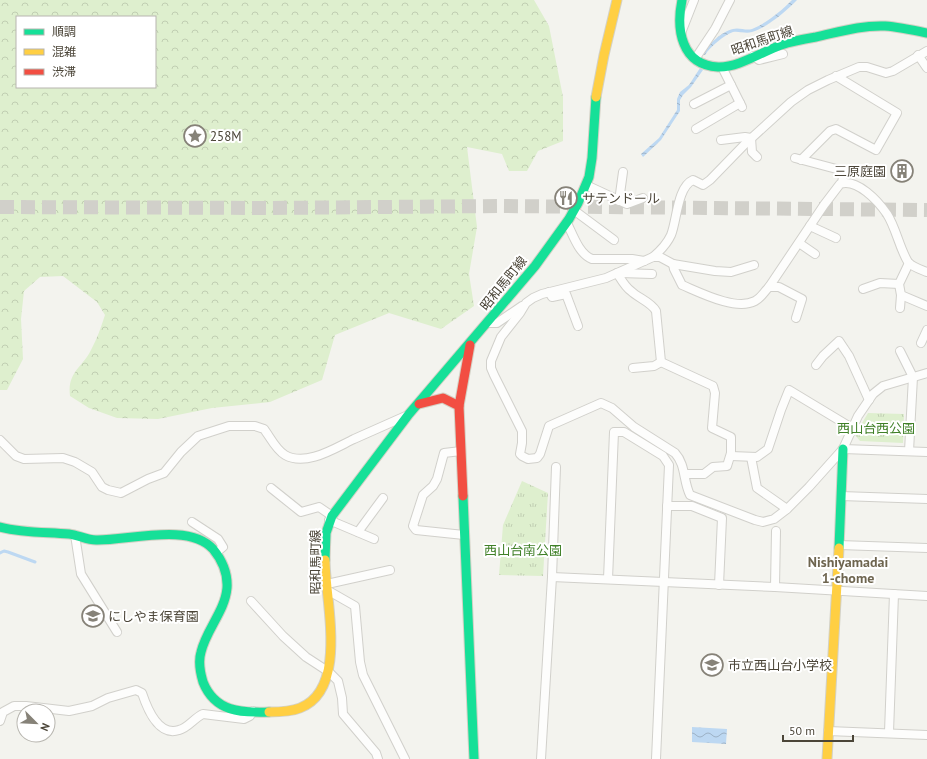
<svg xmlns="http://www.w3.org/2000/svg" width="927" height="759" font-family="'PT Sans','Noto Sans JP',sans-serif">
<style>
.forest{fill:url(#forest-crowns);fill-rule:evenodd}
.park{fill:url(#park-tufts)}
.water{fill:url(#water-waves)}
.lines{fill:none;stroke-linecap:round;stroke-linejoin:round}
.stream{stroke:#bdd8f2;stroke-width:3}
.highway-tunnel{stroke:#d1d0ca;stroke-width:14;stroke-dasharray:14 7;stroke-linecap:butt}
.street-casing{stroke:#d1d0cb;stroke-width:10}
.fast-casing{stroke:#d3d1c5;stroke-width:11}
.slow-casing{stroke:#d3d1c5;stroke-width:11}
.jam-casing{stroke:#d3d1c5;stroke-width:11}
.street{stroke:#fdfdfc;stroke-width:8}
.fast{stroke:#16e098;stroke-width:9}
.slow{stroke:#ffcf43;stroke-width:9}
.jam{stroke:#f24e42;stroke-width:9}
.labels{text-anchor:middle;stroke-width:4;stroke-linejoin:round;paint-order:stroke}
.street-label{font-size:13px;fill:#4b4538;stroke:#fff}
.poi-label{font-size:13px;fill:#4b4538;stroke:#fff;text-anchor:start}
.park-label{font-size:13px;fill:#408028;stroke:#fff}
.neighbourhood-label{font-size:14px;font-weight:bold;fill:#6e654f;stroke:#fff}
</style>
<defs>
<pattern id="forest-crowns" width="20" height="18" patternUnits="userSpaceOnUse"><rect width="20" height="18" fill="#deefce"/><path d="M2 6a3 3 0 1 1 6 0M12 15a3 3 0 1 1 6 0" fill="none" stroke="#c0ceb2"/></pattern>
<pattern id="park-tufts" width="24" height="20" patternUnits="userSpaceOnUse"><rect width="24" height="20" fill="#deefce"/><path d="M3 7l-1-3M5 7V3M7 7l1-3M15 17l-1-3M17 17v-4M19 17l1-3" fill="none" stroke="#c0ceb2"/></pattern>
<pattern id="water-waves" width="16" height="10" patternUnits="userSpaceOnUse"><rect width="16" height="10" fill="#bdd8f2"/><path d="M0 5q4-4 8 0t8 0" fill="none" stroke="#9cb1c5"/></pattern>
</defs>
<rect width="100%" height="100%" fill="#f3f3ee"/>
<!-- forest -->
<path class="forest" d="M0,0H534L549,26L563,97V141L538,151L527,171H509L502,154L467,147L477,227L469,274L474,306L441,329L389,313L335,335L322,380L270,402L212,408L158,419L117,418L89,408L70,396C67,372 82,368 91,350C97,339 101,327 105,315L97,302L63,276L40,277L24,291L21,319L23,359L7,390H0ZM17,17H155V87H17Z"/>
<!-- park -->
<g class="park">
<path d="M868,413L904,414L903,443L860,441L855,435Z"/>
<path d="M522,481L548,493L543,576L499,575L503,525Z"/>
</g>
<!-- water -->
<g class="water">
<path d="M792,0H797C785,12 768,27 752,32C746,34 739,31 733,32C724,35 710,47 705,55L702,54C707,45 723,31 733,29C739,27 746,31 752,29C767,23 781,11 792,0Z"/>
<path d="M700,68L703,70L691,87L683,95L680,100V111L661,140L643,157L641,154L659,138L677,110V99L680,92L689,85Z"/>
<path d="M692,727L727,729L726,744L692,742Z"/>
</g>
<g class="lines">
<!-- stream -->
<path class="stream" d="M0,553L4,551L8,552L35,562"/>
<!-- highway-tunnel -->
<path class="highway-tunnel" d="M0,207L266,208L502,206L927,210"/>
<!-- street casing -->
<g class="street-casing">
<g id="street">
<path d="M681,33L694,0"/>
<path d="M918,55L927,68"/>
<path d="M753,56L759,60L783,54"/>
<path d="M695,59L715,29L730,0"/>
<path d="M722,67L742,107"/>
<path d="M694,104L731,85"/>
<path d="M696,129L740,103"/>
<path d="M721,140L745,137L751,138L752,152L757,157"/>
<path d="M795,158L844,171L842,183"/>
<path d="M801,160L830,131L836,129L876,150L897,113L836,76"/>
<path d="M586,185L627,204L643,198"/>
<path d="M619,201L623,172"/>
<path d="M575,211L614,240"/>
<path d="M567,223C573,235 579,254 592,259H632L644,261"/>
<path d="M810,226L836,238"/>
<path d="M799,243L815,254"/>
<path d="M653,257C660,251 667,244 671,235C677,221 677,187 693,180L703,185L710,180L745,144L791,102L808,90L828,80L859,67H867L886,73L893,71L927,51"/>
<path d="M909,263L899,284L901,295L927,306"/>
<path d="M673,264L674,269L682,285C701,293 736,311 755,301C761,298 764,292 769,287L824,205L840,184C857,178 878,201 887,214C896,228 899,247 908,262C912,267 922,270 927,272"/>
<path d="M754,265L731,272L715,271L673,264L660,257H653L606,278L542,294L533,298L526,303L520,313L501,337L491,361V368L494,375L522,431V443L520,454L522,456L528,459L537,458L540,454L549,426L601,403L612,408L634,427L675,453C686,465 683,481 690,495L755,520L763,522L774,519L787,509L809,487L843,449L858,416L873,394L883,386L927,373"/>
<path d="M617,273C621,279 625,287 631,291C638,298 651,302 656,311L661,362L713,386L715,393L712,428L731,437V453L727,466L713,467L704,474H685"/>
<path d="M620,273L652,274"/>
<path d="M769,287H779L802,299L796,318"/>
<path d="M863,289L880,283L899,284"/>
<path d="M549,292L552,297L566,294L578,326"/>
<path d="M900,308L901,295"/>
<path d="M487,323H497L522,306"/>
<path d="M921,343L927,330"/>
<path d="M900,351L913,377L909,451"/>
<path d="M816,365L823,356L839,341L849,356L869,400"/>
<path d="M633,368L654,366L661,362"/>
<path d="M0,440L16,456L24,459L63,458L75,462L92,472L102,487L108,490L121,493L148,479L164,473L181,452L198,436L229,426H255L264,429C270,437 276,450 285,455C306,467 335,448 354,439C372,431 390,423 408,415"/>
<path d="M843,449L927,452"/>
<path d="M461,451L444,453L437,479L433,486L423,495L413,526L416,530L464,535"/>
<path d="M731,456L757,457L768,449L781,410L789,390L852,428"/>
<path d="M751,457L757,488L787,509"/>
<path d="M271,488L301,512L319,507L332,516"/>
<path d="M841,496L927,499"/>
<path d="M667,506H692L722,518L719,585"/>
<path d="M329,520L374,539"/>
<path d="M192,522L218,539L223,547L217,552"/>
<path d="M358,532L383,498"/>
<path d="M75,535L81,574L117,632"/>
<path d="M839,545L927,548"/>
<path d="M552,577L775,587L927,596"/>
<path d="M608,579L614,432H624L663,456L669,465L656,759"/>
<path d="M327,584L390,570"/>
<path d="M775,587L776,531"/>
<path d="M327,590L355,606L360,662L363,675L405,759"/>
<path d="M251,601L283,636L306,657L329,672L338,681L342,698L343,714L376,753L378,759"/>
<path d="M0,721L3,712L14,706H26L69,711L92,706L108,698L136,690L142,693C147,708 158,737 179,730C188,728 194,718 203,714L244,719L250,716L253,711"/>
<path d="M828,731L927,735"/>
<path d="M889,732L894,594"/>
<path d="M541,759L552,577L556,467"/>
</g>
</g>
<!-- fast casing -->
<g class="fast-casing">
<g id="fast">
<path d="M682,0C676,29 681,65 718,67C737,68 762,52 781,45C792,41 804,39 816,37C839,32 861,25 885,26C899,27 913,30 927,33"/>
<path d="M463,496L474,759"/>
<path d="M0,527C24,533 45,532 69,534C78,535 87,540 96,540C127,541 189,522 213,549C222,560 228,573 227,588C225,611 206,630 201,652C198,662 200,672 203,682C215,712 241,713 269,712"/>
<path d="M839,548L843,449"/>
<path d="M325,560L326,533L332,516L409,414L535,266L569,219L578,203L589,177L592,158L596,97"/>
</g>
</g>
<!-- slow casing -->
<g class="slow-casing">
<g id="slow">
<path d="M596,97L604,55L617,0"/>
<path d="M269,712C279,712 290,712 300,708C349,689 325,600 325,560"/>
<path d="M827,759L839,548"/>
</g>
</g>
<!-- jam casing -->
<g class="jam-casing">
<g id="jam">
<path d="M419,404L443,398L459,406L463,496"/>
<path d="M459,406L470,345"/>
</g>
</g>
<!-- street -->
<use href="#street" class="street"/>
<!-- fast -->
<use href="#fast" class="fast"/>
<!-- slow -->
<use href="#slow" class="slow"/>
<!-- jam -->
<use href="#jam" class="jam"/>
</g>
<!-- icons -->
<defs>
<g id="sight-ring" transform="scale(1.15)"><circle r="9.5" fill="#fff" stroke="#868278" stroke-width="1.5"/><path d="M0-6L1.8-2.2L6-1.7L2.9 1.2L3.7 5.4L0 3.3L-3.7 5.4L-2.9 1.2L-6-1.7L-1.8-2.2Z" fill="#868278"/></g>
<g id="building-ring" transform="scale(1.15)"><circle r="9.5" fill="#fff" stroke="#868278" stroke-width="1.5"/><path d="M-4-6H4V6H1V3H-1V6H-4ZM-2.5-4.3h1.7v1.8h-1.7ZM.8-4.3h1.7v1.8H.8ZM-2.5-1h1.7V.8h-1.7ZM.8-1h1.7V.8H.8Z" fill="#868278"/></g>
<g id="restaurant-ring" transform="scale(1.15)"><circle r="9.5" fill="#fff" stroke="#868278" stroke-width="1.5"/><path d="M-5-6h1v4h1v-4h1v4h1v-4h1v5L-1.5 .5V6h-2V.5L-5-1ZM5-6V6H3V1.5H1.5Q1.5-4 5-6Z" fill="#868278"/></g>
<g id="school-ring" transform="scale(1.15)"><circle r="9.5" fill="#fff" stroke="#868278" stroke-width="1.5"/><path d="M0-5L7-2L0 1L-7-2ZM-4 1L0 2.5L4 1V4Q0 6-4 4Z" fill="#868278"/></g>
</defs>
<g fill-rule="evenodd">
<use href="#sight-ring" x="195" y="136"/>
<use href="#building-ring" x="902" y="171"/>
<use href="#restaurant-ring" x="566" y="198"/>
<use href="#school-ring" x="93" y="616"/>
<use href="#school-ring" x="712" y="665"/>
</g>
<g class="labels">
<!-- street labels -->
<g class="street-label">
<text transform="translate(762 40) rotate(-19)" y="5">昭和馬町線</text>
<text transform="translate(503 283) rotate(-51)" y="5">昭和馬町線</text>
<text transform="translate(315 562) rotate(-90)" y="5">昭和馬町線</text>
</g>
<!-- poi labels -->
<g class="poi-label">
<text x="210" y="141">258M</text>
<text x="886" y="176" text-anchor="end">三原庭園</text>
<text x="582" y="203">サテンドール</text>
<text x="108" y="621">にしやま保育園</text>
<text x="728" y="670">市立西山台小学校</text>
</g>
<!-- park labels -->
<g class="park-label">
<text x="876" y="433">西山台西公園</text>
<text x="523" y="555">西山台南公園</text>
</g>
<!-- neighbourhood labels -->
<g class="neighbourhood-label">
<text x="848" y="567">Nishiyamadai<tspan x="848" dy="16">1-chome</tspan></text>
</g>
</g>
<!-- legend -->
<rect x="16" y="16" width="140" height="72" fill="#ffffff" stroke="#b7b5af"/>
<rect x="24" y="29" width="20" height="6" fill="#16e098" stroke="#b7b5af"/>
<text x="52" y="36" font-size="12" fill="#4b4538">順調</text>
<rect x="24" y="49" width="20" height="6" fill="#ffcf43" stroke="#b7b5af"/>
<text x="52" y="56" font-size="12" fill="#4b4538">混雑</text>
<rect x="24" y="69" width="20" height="6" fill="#f24e42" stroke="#b7b5af"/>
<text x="52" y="76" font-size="12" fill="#4b4538">渋滞</text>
<!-- north arrow -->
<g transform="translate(36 723) rotate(114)"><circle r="19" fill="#ffffff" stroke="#b7b5af"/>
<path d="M0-3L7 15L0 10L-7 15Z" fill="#868278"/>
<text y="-6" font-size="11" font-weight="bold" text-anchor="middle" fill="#4b4538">N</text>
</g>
<!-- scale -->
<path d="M783 735v6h70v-6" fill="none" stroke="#4b4538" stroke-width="2"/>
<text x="789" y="735" font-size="12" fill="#4b4538" stroke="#ffffff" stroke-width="3" paint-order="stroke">50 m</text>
</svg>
